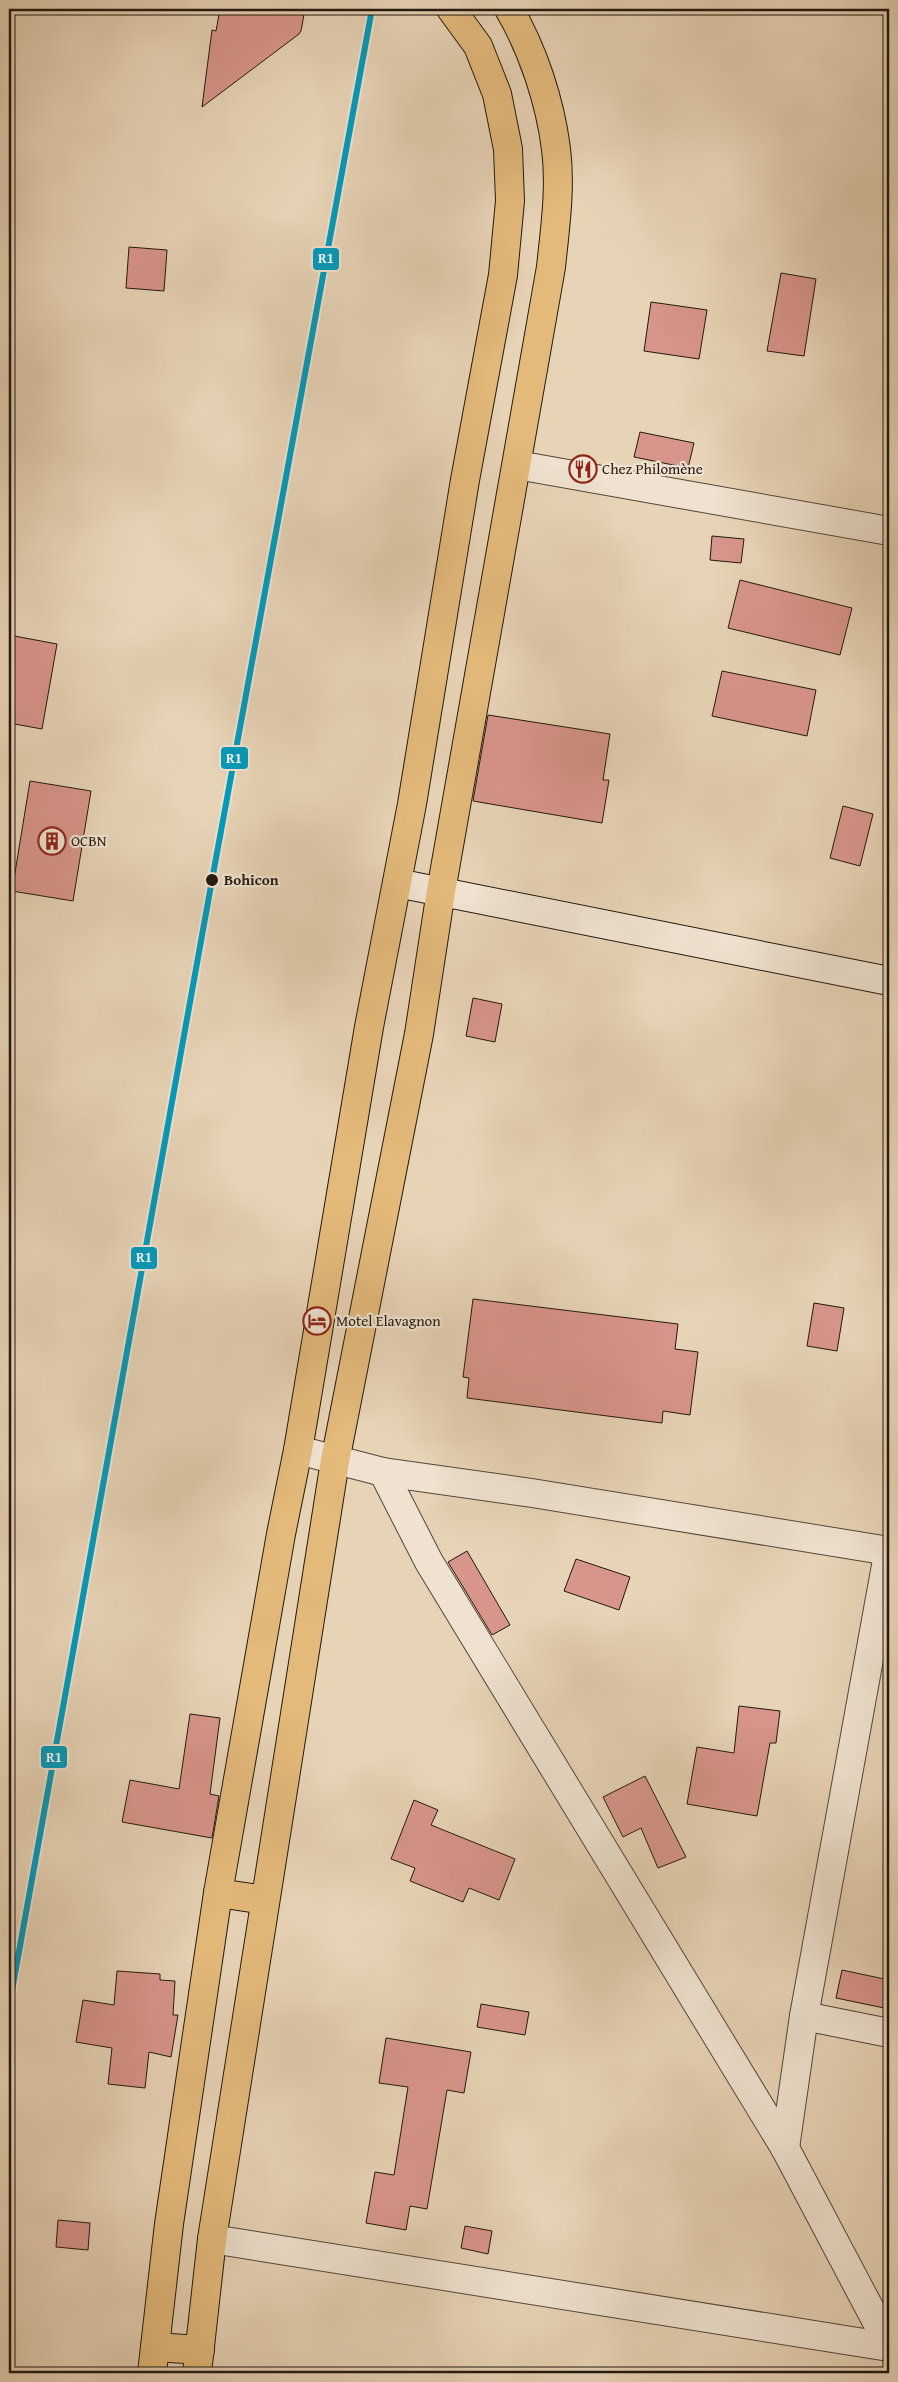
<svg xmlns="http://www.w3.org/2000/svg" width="898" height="2382" font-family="'Gentium Book Plus',serif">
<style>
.building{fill:#d8958b;stroke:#221810}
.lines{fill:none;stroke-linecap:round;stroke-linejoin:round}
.street-casing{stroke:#53473a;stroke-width:30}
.secondary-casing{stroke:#221810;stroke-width:30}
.highway-casing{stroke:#221810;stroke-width:30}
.street{stroke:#efe2d0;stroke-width:28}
.secondary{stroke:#efe2d0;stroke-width:28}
.highway{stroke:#e4ba7b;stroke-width:28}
.rail-1-casing{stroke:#efe2d0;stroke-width:10}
.rail-1{stroke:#039abb;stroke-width:6}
.stop-dot{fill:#221810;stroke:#efe2d0;stroke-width:2}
.labels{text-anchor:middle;stroke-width:4.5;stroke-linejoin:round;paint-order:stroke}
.poi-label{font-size:15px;fill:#221810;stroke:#efe2d0;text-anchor:start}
.stop-label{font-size:15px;font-weight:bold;fill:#221810;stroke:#efe2d0;text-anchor:start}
.line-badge{stroke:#efe2d0;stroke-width:2}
.badge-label{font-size:14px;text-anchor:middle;font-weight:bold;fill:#fff}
</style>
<rect width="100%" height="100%" fill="#e7d3b6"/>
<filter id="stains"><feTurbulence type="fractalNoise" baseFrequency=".004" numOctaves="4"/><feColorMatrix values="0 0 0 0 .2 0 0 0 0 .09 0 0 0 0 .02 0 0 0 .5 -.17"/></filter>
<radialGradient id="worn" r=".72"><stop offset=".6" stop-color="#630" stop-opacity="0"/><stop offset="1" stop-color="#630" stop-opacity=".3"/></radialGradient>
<!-- building -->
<g class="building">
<path d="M220,9H305L301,31L299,34L202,107L212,30L216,31Z"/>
<path d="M129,247L167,250L164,291L126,288Z"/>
<path d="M781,273L816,279L804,356L767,351Z"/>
<path d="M651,302L707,310L699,359L644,351Z"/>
<path d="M640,432L694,443L688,468L634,457Z"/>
<path d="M712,536L744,539L741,563L710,560Z"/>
<path d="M740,580L852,608L840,655L728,628Z"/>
<path d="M9,635L57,644L42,729L9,723Z"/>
<path d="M722,671L816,690L807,736L712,716Z"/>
<path d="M488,715L610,734L603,780H609L602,823L473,801Z"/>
<path d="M30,781L91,791L73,901L12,891Z"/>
<path d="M843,806L873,814L860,866L830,858Z"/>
<path d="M473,998L502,1004L495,1042L466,1036Z"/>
<path d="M473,1299L678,1324L675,1349L698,1352L690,1415L663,1411L662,1423L467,1398L469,1378L463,1377Z"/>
<path d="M814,1303L844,1308L837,1351L807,1346Z"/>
<path d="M467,1551L510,1625L492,1635L448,1562Z"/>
<path d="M576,1559L630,1577L619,1610L564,1591Z"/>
<path d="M739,1706L780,1711L776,1743H770L757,1816L687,1804L697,1747L734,1753Z"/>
<path d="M190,1714L220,1718L210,1794L219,1796L212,1838L122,1822L130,1780L179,1789Z"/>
<path d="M645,1776L686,1857L658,1868L641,1828L623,1837L603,1797Z"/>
<path d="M414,1800L438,1810L431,1825L515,1859L499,1900L469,1888L463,1902L410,1881L415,1868L391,1859Z"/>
<path d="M842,1970L889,1980V2009L836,1998Z"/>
<path d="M117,1971L160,1974V1980L175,1981L173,2015H178L171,2057L149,2052L145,2088L108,2084L112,2048L76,2042L83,2000L114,2005Z"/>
<path d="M481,2004L529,2012L525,2035L477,2027Z"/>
<path d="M386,2038L471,2052L464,2093L447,2090L427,2209L410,2206L406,2230L366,2223L375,2172L394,2175L408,2087L379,2083Z"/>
<path d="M58,2220L90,2223L88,2250L56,2247Z"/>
<path d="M465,2226L492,2231L488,2254L461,2248Z"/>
</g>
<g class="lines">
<!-- street casing -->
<g class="street-casing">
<g id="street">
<path d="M517,465L889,531"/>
<path d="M298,1450L383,1472L532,1493L889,1551"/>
<path d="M383,1472L429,1562L785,2148L889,2345"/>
<path d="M804,2016L889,2033"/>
<path d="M785,2148L804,2016L889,1549"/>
<path d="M212,2239L889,2347"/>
</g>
</g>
<!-- secondary casing -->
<g class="secondary-casing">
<path id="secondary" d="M397,883L889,981"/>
</g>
<!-- highway casing -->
<g class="highway-casing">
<g id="highway">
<path d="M218,1893L265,1900"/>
<path d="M155,2347L200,2350"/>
<path d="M152,2373L169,2224L218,1893L281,1534L298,1450L369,1027L412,804L465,480L503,275L510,201L508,149L497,94L478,46L451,9"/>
<path d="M197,2373L212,2239L335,1461L419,1034L441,891L551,267C555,228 561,188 556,149C550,101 533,50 509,9"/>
</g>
</g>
<!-- street -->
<use href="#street" class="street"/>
<!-- secondary -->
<use href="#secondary" class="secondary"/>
<!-- highway -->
<use href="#highway" class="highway"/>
<!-- rail-1 casing -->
<g class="rail-1-casing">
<path id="rail-1" d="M9,2007L212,880L372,9"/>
</g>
<!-- rail-1 -->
<use href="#rail-1" class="rail-1"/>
</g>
<!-- icons -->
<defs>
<g id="restaurant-ring" transform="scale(1.4375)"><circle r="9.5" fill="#efe2d0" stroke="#8f2418" stroke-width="1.5"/><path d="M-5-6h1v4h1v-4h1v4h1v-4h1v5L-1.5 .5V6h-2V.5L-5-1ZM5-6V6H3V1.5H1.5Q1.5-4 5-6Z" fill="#8f2418"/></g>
<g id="building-ring" transform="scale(1.4375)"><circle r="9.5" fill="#efe2d0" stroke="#8f2418" stroke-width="1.5"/><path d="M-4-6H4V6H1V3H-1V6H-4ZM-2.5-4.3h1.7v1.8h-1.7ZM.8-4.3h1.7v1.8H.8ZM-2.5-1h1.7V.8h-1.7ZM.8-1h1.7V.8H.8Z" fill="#8f2418"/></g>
<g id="hotel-ring" transform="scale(1.4375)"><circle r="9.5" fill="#efe2d0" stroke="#8f2418" stroke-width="1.5"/><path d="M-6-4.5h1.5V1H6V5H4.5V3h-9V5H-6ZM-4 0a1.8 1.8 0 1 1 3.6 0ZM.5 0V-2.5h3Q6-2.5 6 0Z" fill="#8f2418"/></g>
</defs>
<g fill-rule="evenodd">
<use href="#restaurant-ring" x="583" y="469"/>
<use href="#building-ring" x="52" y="841"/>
<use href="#hotel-ring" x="317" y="1321"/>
</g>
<!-- markers -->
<circle class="stop-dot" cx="212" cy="880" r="7"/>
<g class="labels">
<!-- poi labels -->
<g class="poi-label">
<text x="602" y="474">Chez Philomène</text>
<text x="71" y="846">OCBN</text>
<text x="336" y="1326">Motel Elavagnon</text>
</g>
<!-- stop labels -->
<g class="stop-label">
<text x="224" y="885">Bohicon</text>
</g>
</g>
<g class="line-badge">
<rect x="312" y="247" width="28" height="24" rx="5" fill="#039abb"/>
<rect x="220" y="746" width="29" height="24" rx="5" fill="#039abb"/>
<rect x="130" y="1246" width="28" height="24" rx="5" fill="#039abb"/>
<rect x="40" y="1745" width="28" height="24" rx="5" fill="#039abb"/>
</g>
<g class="badge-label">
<text x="326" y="263">R1</text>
<text x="234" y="763">R1</text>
<text x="144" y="1262">R1</text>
<text x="54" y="1762">R1</text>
</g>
<!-- margin -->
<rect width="898" height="2382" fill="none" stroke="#e7d3b6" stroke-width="30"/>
<rect x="10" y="10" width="878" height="2362" fill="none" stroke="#221810" stroke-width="2.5"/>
<rect x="15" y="15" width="868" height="2352" fill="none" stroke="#221810"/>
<rect width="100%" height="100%" filter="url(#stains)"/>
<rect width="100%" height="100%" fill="url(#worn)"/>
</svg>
